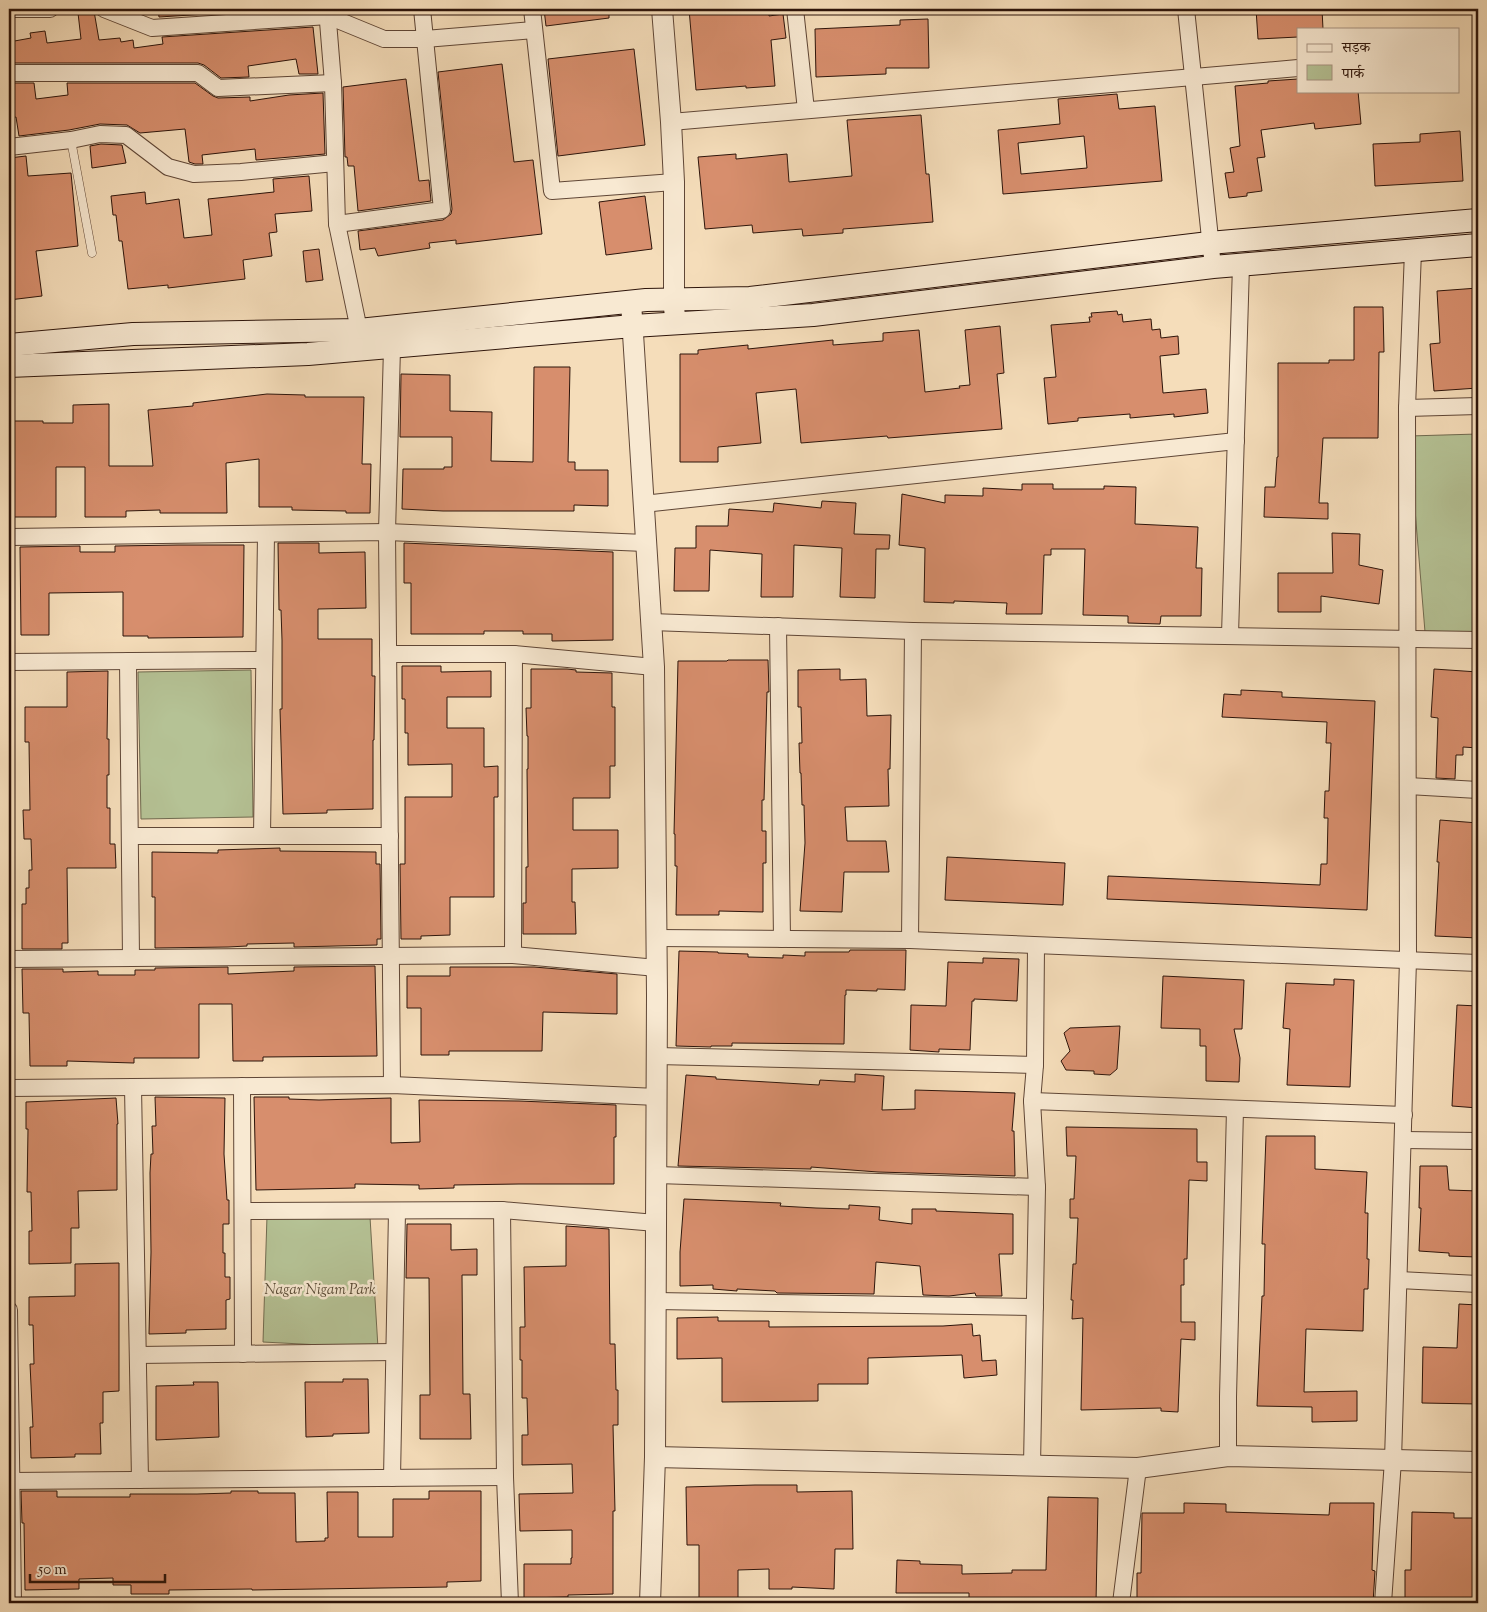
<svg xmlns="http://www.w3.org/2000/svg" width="1487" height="1612" font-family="'Sorts Mill Goudy','Noto Serif Devanagari',serif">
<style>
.green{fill:#b5c295;stroke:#716b50}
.building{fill:#d78e6d;stroke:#2d140a;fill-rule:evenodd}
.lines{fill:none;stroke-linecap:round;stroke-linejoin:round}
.service-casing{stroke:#5f4636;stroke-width:9}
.minor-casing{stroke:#5f4636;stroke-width:18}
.tertiary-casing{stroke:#5f4636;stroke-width:22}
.secondary-casing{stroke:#2d140a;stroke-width:24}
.service{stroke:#f8e9d2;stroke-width:8}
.minor{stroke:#f8e9d2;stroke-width:16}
.tertiary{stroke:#f8e9d2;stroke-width:20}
.secondary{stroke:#f8e9d2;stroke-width:22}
.labels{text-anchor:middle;stroke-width:5;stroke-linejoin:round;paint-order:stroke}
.park-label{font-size:15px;font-style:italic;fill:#564834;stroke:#f8e9d2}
</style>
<rect width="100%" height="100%" fill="#f5ddba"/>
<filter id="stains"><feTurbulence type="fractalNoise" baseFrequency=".004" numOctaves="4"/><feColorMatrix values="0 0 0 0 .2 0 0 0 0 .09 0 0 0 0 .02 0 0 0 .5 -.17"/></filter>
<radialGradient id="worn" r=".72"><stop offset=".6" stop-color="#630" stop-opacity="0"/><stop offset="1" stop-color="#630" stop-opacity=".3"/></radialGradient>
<!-- green -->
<g class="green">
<path d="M1478,434V638L1425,632L1409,436Z"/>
<path d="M251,670L253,817L141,819L138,672Z"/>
<path d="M267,1216L370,1217L378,1348L263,1342Z"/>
</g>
<!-- building -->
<g class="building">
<path d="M158,9H287L159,17Z"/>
<path d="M544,9H609V18L546,26Z"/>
<path d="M689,9H769V16L783,14L786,38L771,40L775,86L746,88V86L696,90Z"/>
<path d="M1256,9H1322L1323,29H1298V37L1258,39Z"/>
<path d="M94,11L99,40L120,38L121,42L133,40L134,48L163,44L162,37L313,27L318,74H299L296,59L248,66L249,77L221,78L204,65L198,63H9V42L31,38L30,33L45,31L47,43L81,39L78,13Z"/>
<path d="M928,19L929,68H886V74L816,77L815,29L900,25V20Z"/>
<path d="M634,49L645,145L558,156L548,59Z"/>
<path d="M502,64L514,162L533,160L542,234L456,244V240L429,243L430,248L378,256L375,248L360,250L358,231L443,220L451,214L452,209L438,72Z"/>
<path d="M406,79L419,181L429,180L431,201L358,211L354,166H348L347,157H345L343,87Z"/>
<path d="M1298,79V91H1358L1361,124L1315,129L1314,123L1261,130L1265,157L1257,158L1262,191L1247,193V196L1229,198L1225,173L1234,172L1230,148L1240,146L1235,86L1268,83V81Z"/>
<path d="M12,83H34L36,99L68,95L67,83H195L213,96L218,98L250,97V101L289,95L323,93L325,154L256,160L255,149L202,155L203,164H195L189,162L185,129L140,133L127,125L100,124L69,130L19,136L16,117L9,118V92H13Z"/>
<path d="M1117,94L1119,109L1155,106L1162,181L1003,194L998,130L1060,124L1058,99ZM1084,136L1087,168L1021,174L1018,143Z"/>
<path d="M921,115L926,174H929L933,222L843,229V233L803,236L802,229L753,233L752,225L705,229L698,157L736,154V159L787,154L789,182L852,176L847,120Z"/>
<path d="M1460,131L1463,181L1375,186L1373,144L1420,142V134Z"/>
<path d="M101,144L122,145L126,163L92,168L90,146Z"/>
<path d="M26,156L28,176L71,173L78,246L36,251L42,296L9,300V158Z"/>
<path d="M309,176L312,211L275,214L277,232L269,233L272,256L243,260L245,279L168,288V285L128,289L122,241H119L116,215H113L111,196L145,192L146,204L179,199L184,238L212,235L208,199L274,192L273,179Z"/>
<path d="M645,196L652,249L606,255L599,202Z"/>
<path d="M319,249L323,280L306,282L303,251Z"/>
<path d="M1478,288V388L1434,391L1430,344L1440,343L1437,291Z"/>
<path d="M1354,307H1383L1384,352H1379L1378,438H1323L1319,503H1328V519L1264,517L1265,487H1275L1277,457H1278V363H1329V360H1354Z"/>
<path d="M1117,311L1118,315L1122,314L1123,322L1151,319L1152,330L1160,329L1161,338L1178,336L1179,354L1160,356L1163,393L1206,389L1208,413L1174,417V414L1130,418V414L1078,418V421L1048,424L1044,378L1056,377L1051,325L1090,322L1089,317H1092L1091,313Z"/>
<path d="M1000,326L1004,373L997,374L1002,429L888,438L887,436L801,443L796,389L756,393L761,443L718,447V462H680V354H698V350L748,345V349L833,340V345L883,341V333L919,330L925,392L960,388L959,386L970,385L965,330Z"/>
<path d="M534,367H570L568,462H575V470H608V506L574,505V511H443L402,509L403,469H444V467H452V437H400L401,374L450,375V411L492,412L491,461L533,462Z"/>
<path d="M267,394L305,395V397H364L362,464H371L370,513H346V511L292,510V507H259V459L226,463L227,513H160V510L126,511V517H85V467H56V517H14V421H43V423H73V405L109,404V466H153L148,410L193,406V403Z"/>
<path d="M1022,484H1053V489H1104V486L1136,487L1135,524L1198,527L1196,568H1202L1201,616H1161L1160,624L1128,623V616L1083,615L1085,549H1051V555H1044L1042,614H1006L1007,603L954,601V603L924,602L925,548L899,545L902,494L945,503V495L983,496V488L1022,490Z"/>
<path d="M822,501L856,503L854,534L890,535L889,549H876L875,598L840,597L842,548L794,545L793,597H761L762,554L710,550L709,591H674L675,548H696V526H728L729,509L773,512L774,503L821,508Z"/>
<path d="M1332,533L1360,534L1359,565L1383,570L1379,604L1321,596V612H1278V573H1333Z"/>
<path d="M278,543H319V553L365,552L366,608L318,609V639H372V676H375L374,740H373V809L327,810V813L283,814L280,709H282V640L281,610H279Z"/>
<path d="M404,543L613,552V640L552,641V634H523V631H484V634H411V583H404Z"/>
<path d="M178,545H244L243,637L148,638V636H123V592L49,593V635H21L20,547L80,546V552H115V546Z"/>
<path d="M728,660H768L769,692H767L764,800H762V831H766V863H763V912L719,911V915H676L677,866H675V834H674L678,661H727Z"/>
<path d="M402,666H441V672L491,671V697H447V728H484V767L498,766V797H494V897H450V935L421,936V939H401L400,864H405V797H452V764L408,765V733H405V699H402Z"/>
<path d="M531,669H567L576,670V672L612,673V707H615V766H610V798H573V830H618V868L572,869V902H575L576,934H523V903H526V867H528L527,769H528V736H527L526,708H531Z"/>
<path d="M840,669V680L866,679L867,716L891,715L890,769H888L889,806L845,807L847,841H886L889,872H844L842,912L800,911L805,843L804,805H802L801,773H800L799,743H802L801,707H798V670Z"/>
<path d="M1434,669L1478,672V748L1463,747V755H1456L1455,779L1436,778L1438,718L1431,717Z"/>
<path d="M108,671L107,739H109V775H107V808H110V844H115L116,868H67L68,943H62V949H22V904H26V888H29V870H32L31,839H24L23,810H30L29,742H25V707H67V672Z"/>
<path d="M1241,690L1282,692V697L1375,701L1367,910L1107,899L1108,876L1320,885L1321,864H1327L1328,818H1324L1325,791H1329L1331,743H1326L1327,722L1222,717L1224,694L1241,695Z"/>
<path d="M1440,820L1478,823V938L1435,936L1439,862H1437Z"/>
<path d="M280,848V851L376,852V864H380L381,939H377V945L294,947V943L247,944V946L228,947L155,948V897H152V852L218,853V850Z"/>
<path d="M947,857L1065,863L1063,905L945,900Z"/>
<path d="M850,950H906L905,990L877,989V991L846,990V995H845L844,1044L732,1043V1046H711V1047L676,1046L679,951L718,952V953L748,954V957L783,958V955L805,956V952H849Z"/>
<path d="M983,958L1019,959L1017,1001L974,999V1001H972L970,1050L939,1049V1052L910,1050L911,1005L946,1006L948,962L983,963Z"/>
<path d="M375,966L377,1056L263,1057V1061H233L232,1004H199V1058H134V1063L67,1061V1066H30L29,1013H23L22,969H63V972L98,971V975H135V970H155V968L228,967V974L294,971V967Z"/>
<path d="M450,967H534L617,974V1014L543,1012L542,1051H449V1055H421V1008H407V976H450Z"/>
<path d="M1163,976L1244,980L1242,1029H1234L1240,1058L1239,1082L1206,1081V1046H1200V1029L1161,1028Z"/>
<path d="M1334,979L1354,980L1350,1087L1287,1085L1290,1029L1283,1028L1286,983L1334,985Z"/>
<path d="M1457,1005L1478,1006V1108L1452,1106Z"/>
<path d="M1120,1026L1117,1069L1110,1075L1094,1074V1071L1066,1070L1061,1061L1070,1051L1064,1033L1070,1028Z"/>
<path d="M855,1074L884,1076L882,1110L915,1109V1090L1015,1093L1012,1131H1014L1015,1176L878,1172L811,1167V1169L678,1166L686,1075L716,1077V1079L819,1085L820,1080L855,1082Z"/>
<path d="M155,1097L225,1098L224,1154L227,1200H229V1224H223V1253H225V1277H230V1299L226,1300V1329L186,1330V1333L149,1334L151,1252L150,1173L151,1154H153L152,1126H156Z"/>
<path d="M254,1097H289V1099L319,1100L391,1098V1143L420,1142L419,1100L519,1101L616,1105V1137H614V1184H519L454,1185V1188L419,1189V1185L355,1184V1188L256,1190Z"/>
<path d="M116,1098L118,1124H117V1190L78,1191L79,1228H71V1263L29,1264V1231H32L31,1192H27L28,1129H26V1102Z"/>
<path d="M1066,1127L1197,1129V1162H1207V1181L1189,1180L1187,1259H1184V1285H1181V1322H1195V1340L1181,1339L1178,1412L1161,1411V1408L1081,1410L1083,1318L1072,1319L1073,1300H1071L1073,1264H1076L1078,1218H1070V1199H1074L1076,1156H1067Z"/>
<path d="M1266,1136H1315V1169L1367,1172L1365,1213H1368L1367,1259H1369L1368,1289H1364L1363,1331L1306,1329L1304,1392L1357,1391V1421L1312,1422V1407L1257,1406L1262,1296H1264L1265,1244H1262Z"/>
<path d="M1420,1166H1447L1449,1190L1478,1191L1477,1257L1449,1256V1253L1419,1251L1421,1208H1419Z"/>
<path d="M684,1199L781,1203L780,1206L816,1208L849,1209V1205L880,1207L879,1220L912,1224V1209H936V1211L1013,1214V1254H999L1002,1296H976L975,1293L949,1296L923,1295L920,1266L876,1262L874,1294L777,1293L775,1291L737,1289V1291L713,1289V1285L680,1286V1252Z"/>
<path d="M407,1224H451V1250L477,1249V1275H462L463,1394H470L471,1439H420V1395H430L429,1278H406Z"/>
<path d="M566,1226L609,1229L610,1344H615L616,1390H618V1425H613L615,1511H613V1594L568,1595V1597L524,1598V1564H571V1558H572V1530L520,1531L519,1494L573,1493L572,1464L522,1465V1435H528L527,1398H522V1360H520V1327H525L524,1267L566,1266Z"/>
<path d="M119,1263V1391L103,1392V1423H100L101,1454H75V1457L31,1458L30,1427H33L30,1364H34L33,1325H29V1297L75,1296V1264Z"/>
<path d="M1459,1304L1478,1305V1404L1422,1403L1423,1347L1457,1348Z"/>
<path d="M718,1317V1321H769V1327L943,1326L972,1324L973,1336L980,1335L982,1361L996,1360L997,1375L964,1378L962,1355L868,1358V1384H818V1401L722,1402V1358L677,1359V1318Z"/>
<path d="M343,1379H368L369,1433L333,1434V1436L306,1437L305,1382H343Z"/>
<path d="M193,1382H218L219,1437L156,1440V1386L194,1385Z"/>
<path d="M755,1485H797V1492L852,1491L853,1549H835L834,1589L792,1587V1589H769V1569L738,1570V1599H699V1545H687L686,1487Z"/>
<path d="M21,1491H57V1497H130V1494H197L231,1493V1491H258V1493H295L296,1542L325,1541V1538H328L327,1492H358V1537H393V1499H429V1491H481V1581L447,1582V1587L252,1590V1589L169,1590V1594H131V1585H113V1578L79,1579V1589L25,1590L24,1523H22Z"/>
<path d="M1048,1497L1098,1498L1096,1603H1011L1012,1599L969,1600V1593H896L897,1560L920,1561V1564L962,1565V1574L1012,1573V1570H1046Z"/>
<path d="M1184,1503L1226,1504V1512L1329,1515L1330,1503H1374L1372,1570L1375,1571L1373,1603H1137V1573H1141L1142,1513H1184Z"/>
<path d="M1412,1512L1454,1513V1518H1478V1603H1405V1570H1411Z"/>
</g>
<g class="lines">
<!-- service casing -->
<g class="service-casing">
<path id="service" d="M71,140L92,253"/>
</g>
<!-- minor casing -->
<g class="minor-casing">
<g id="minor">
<path d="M9,9H50"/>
<path d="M104,9L152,28L328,16L384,39H425L534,30"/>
<path d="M327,9L333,83L337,224L359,330"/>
<path d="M532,9L552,191L674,182"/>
<path d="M795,9L806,110"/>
<path d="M1186,9L1213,267"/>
<path d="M9,73H198L218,88L333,83"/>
<path d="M671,122L1298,68"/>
<path d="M9,147L71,140L100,134L126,135L168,167L194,174L241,172L335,163"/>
<path d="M337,224L442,210L422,9"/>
<path d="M392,348L387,532L392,1085"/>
<path d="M1407,408L1478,406"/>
<path d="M643,504L1236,441"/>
<path d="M9,537L387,532L645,543"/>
<path d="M651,622L913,631L1478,640"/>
<path d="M778,626L782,939"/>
<path d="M1230,635L1241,265"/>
<path d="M388,654H514L654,667"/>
<path d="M128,661L131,958"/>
<path d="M9,662L264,660"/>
<path d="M1408,786L1478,790"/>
<path d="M130,836H390"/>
<path d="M262,836L266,534"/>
<path d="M656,938L910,940L1478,963"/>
<path d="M910,940L913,631"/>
<path d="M513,955L514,654"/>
<path d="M9,959L513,955L657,968"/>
<path d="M657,1056L1035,1065"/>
<path d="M242,1086L243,1354"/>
<path d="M133,1087L140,1480"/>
<path d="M9,1088L392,1085L657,1097"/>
<path d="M1032,1101L1404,1115"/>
<path d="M1404,1140L1478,1141"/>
<path d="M657,1175L1037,1187"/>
<path d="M502,1210L505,1477L510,1603"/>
<path d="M243,1211L502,1210L656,1223"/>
<path d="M1399,1280L1478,1284"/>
<path d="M656,1301L1035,1307"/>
<path d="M9,1310L13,1603"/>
<path d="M138,1355L394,1352"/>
<path d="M1228,1456V1397L1235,1109"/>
<path d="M1032,1466L1037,1187L1032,1101L1035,1065L1036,946"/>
<path d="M392,1478L397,1211"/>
<path d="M9,1481L505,1477"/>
<path d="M1121,1603L1138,1468"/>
<path d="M1383,1603L1393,1460L1408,960L1407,408L1413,251"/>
</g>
</g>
<!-- tertiary casing -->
<g class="tertiary-casing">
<g id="tertiary">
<path d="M662,9L671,122L674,182V295L673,300L676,324"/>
<path d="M631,302L654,667L657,995L655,1457L650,1603"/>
<path d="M655,1457L1138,1468L1228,1456L1478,1462"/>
</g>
</g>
<!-- secondary casing -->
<g class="secondary-casing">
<g id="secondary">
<path d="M9,345L133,334L359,330L646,300L750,298L1209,243L1478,220"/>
<path d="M9,366L308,354L633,326L813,315L1213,267L1478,245"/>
</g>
</g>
<!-- service -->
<use href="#service" class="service"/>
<!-- minor -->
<use href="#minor" class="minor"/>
<!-- tertiary -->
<use href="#tertiary" class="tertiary"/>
<!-- secondary -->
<use href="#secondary" class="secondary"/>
</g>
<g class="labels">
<!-- park labels -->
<g class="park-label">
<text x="320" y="1294">Nagar Nigam Park</text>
</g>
</g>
<!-- margin -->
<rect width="1487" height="1612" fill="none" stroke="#f5ddba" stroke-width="30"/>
<rect x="10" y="10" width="1467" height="1592" fill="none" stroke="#2d140a" stroke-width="2.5"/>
<rect x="15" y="15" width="1457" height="1582" fill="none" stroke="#2d140a"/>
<!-- legend -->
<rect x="1297" y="28" width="162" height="65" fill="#f8e9d2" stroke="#a79482"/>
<rect x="1307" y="44" width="25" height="8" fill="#f8e9d2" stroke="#a79482"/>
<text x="1342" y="52" font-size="15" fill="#2d140a">सड़क</text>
<rect x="1307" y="65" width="25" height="15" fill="#b5c295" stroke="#a79482"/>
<text x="1342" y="78" font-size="15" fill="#2d140a">पार्क</text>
<!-- scale -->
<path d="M30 1574v8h135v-8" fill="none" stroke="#2d140a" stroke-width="2.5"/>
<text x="38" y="1574" font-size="15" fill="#2d140a" stroke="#f8e9d2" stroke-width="4" paint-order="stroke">50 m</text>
<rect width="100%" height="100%" filter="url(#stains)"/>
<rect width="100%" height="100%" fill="url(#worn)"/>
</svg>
